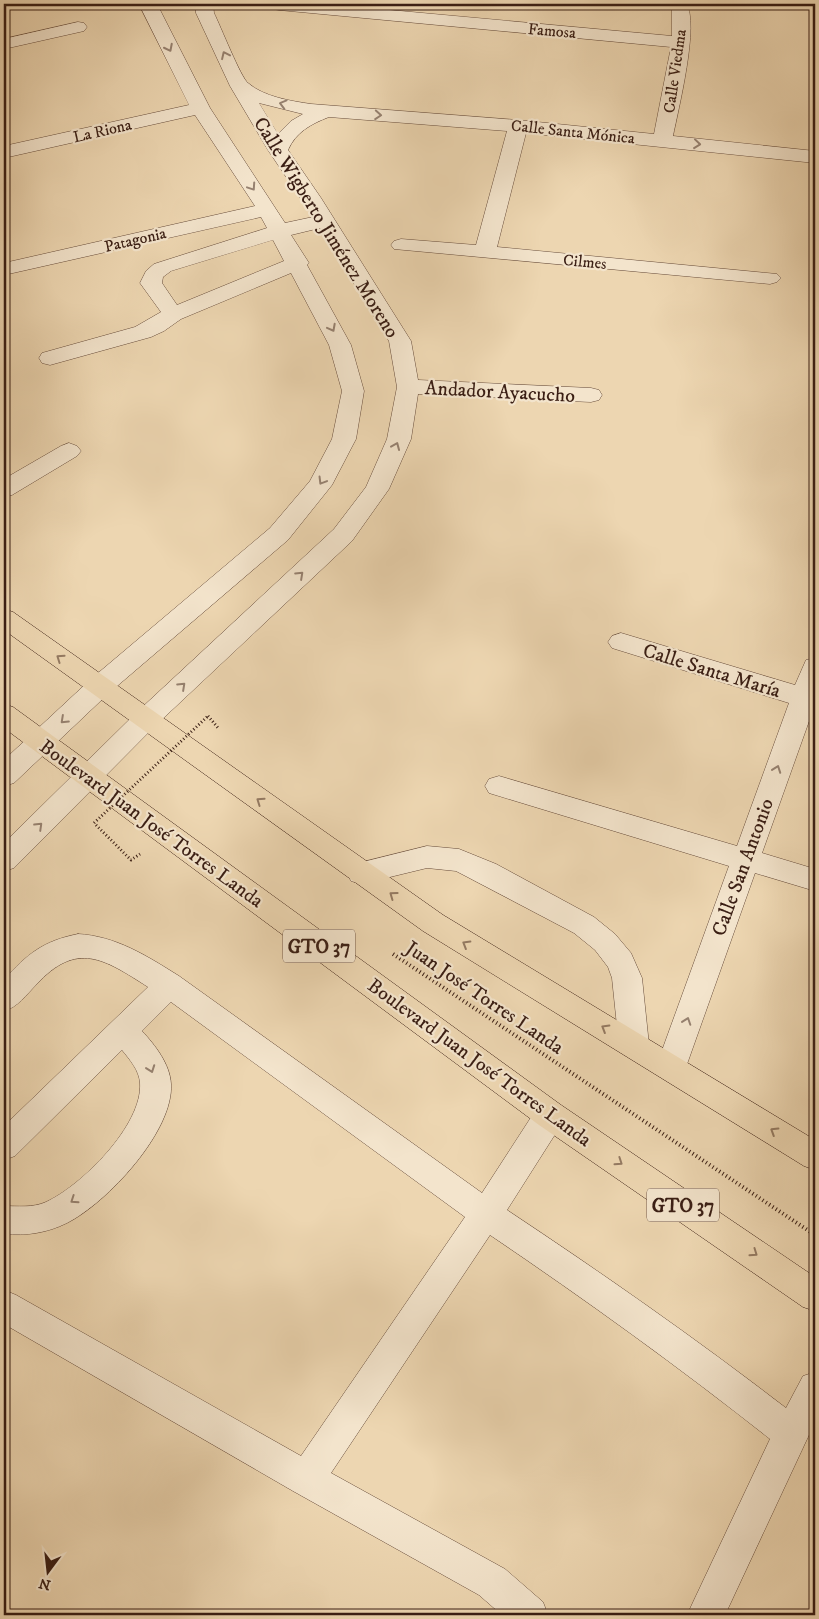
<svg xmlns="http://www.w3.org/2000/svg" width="819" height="1619" font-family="'IM FELL DW Pica',serif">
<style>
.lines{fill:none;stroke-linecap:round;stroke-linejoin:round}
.minor-casing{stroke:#674c3b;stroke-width:1}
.major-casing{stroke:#3a1e14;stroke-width:1}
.path-far1{stroke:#3a1e14;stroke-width:3;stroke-dasharray:1 2.5;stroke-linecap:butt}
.path{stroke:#3a1e14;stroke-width:4;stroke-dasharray:1 3;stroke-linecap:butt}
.minor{fill:#f3e4cc;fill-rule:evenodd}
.major{fill:#edd6b1;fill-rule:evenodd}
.path-bridge{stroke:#3a1e14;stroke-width:3;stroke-dasharray:1 2.5;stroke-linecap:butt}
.oneway{stroke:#968170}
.oneway2{stroke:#947a62}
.labels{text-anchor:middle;stroke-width:4.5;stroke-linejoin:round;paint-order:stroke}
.far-street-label{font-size:16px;fill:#3a1e14;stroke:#f3e4cc}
.shield{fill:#f3e4cc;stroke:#72594b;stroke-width:1}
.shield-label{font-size:19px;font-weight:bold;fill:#3a1e14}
.street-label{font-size:20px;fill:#3a1e14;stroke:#f3e4cc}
</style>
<rect width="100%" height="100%" fill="#edd6b1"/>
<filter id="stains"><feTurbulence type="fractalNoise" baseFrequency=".004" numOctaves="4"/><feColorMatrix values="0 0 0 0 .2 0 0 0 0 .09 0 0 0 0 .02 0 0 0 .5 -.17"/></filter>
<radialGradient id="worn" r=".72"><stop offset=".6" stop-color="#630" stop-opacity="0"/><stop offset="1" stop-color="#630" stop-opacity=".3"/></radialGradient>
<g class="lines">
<!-- minor casing -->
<g class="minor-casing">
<g id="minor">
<path d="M139,4H157L210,108L285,223L313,217L268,150L230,86L196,13L195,4H213L214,13C220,25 241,78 248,83C264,97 291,101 311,104L518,120L654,134L671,47L279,10L273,9L270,5L324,4L672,36V9L668,4H686C700,22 678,111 673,136L815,151V163L526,133L497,247L777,274L781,278L777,282L770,284L394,249L391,245L394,241L401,239L476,245L507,131L329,117C311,124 296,132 288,150L321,198L411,341L418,380L591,388L599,390L602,395L599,400L591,402L418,394L411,439L389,489L352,541L155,726L14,868L4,871V843L137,712L334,529L366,487L387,439L397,387L389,341L320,228L291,235L309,263L307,265L351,345L364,391L356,439L332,485L288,540L109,693L14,783L4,786V760L91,679L270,528L310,481L332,439L342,391L329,345L291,273L181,319L164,331L151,337L50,365L42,363L39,358L42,353L135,327L161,312L140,283L146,271L154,264L267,228L261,217L4,275V263L255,206L195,115L4,158V146L189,105ZM259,103L303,114L291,121L278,134ZM273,240L284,261L177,305L162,283L163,277L171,271Z"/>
<path d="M78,22L84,23L87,27L84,31L4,49V39Z"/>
<path d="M69,443L77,446L81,451L77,456L12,495L4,497V479L61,446Z"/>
<path d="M621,633L795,685L806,660L815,658V710H813L762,853L815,869V891L755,873L686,1067L682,1076L671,1080L660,1076L656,1067L729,866L489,793L485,786L489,779L499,776L737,846L789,703L612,648L608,642L612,636Z"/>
<path d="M427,846L459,849L496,864L594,917L615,934L631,953L642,978L649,1045L645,1054L634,1058L623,1054L619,1045L612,978L608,967L595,950L574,933L456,871L427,868L361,884L351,881L347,873L351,865Z"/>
<path d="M78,934C116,936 147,956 179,976L482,1193L539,1105L550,1102L561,1105L566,1115L561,1125L507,1210C602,1273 695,1338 786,1408L803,1376L815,1372V1422L725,1615H687L770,1439C679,1367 586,1300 490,1235L331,1473L505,1569L543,1602L548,1615H502L479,1595L293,1491L4,1324V1290L16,1295L301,1456L465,1217L171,1002L142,1031C155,1045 170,1064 171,1084C174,1131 107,1203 67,1223C47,1233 26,1236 4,1234V1206C17,1206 33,1208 46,1202C81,1186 143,1125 140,1083C139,1070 130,1060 122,1050L15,1156L4,1160V1126L148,987C104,959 77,940 36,985C26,995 18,1007 4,1011V980C27,954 43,941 78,934Z"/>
</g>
</g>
<!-- major casing -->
<g class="major-casing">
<g id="major">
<path d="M4,609L13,612L443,915L815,1140V1170L804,1166L423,931L4,630Z"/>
<path d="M4,704L13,707L561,1105L815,1277V1311L803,1307L539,1125L4,728Z"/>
</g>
</g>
<!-- path-far1 -->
<g class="path-far1">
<path d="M208,716L219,729"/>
<path d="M96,825L131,860L140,854"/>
</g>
<!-- path -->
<path class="path" d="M393,954L815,1235"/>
<!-- minor -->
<use href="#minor" class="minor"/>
<!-- major -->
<use href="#major" class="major"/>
<!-- path-bridge -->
<path class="path-bridge" d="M94,823L208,716"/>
</g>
<!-- one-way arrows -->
<defs><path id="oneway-chevron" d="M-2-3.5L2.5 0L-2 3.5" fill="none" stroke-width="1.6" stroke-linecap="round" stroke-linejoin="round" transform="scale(1.25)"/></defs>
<g class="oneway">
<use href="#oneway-chevron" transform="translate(169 48) rotate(63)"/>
<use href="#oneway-chevron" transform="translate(225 55) rotate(-115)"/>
<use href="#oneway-chevron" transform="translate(283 104) rotate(-165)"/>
<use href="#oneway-chevron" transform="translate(378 115) rotate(4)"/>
<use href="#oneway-chevron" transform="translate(697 144) rotate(6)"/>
<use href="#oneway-chevron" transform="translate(252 187) rotate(56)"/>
<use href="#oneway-chevron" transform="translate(332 328) rotate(62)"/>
<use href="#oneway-chevron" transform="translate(396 446) rotate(-67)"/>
<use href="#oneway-chevron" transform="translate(322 481) rotate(121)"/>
<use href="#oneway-chevron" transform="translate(300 575) rotate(-43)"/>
<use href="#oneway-chevron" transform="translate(182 686) rotate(-43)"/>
<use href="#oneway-chevron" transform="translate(64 720) rotate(137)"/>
<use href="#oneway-chevron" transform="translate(777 769) rotate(-70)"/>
<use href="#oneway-chevron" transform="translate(39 826) rotate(-44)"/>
<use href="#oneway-chevron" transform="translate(687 1021) rotate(-71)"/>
<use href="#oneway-chevron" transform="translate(151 1069) rotate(70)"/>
<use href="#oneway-chevron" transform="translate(74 1200) rotate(146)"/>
</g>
<g class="oneway2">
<use href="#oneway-chevron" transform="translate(60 658) rotate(-145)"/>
<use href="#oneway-chevron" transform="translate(260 801) rotate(-145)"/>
<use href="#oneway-chevron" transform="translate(393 895) rotate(-144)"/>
<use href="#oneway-chevron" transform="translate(466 944) rotate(-149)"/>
<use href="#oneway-chevron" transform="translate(605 1028) rotate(-149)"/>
<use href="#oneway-chevron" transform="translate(774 1131) rotate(-148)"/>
<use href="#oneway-chevron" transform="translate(619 1162) rotate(34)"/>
<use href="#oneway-chevron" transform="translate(754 1253) rotate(35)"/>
</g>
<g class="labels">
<!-- far-street labels -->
<g class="far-street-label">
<text transform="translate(552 30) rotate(5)" y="6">Famosa</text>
<text transform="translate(674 71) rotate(-82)" y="6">Calle Viedma</text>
<text transform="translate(102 130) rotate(-13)" y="6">La Riona</text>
<text transform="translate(573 131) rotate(6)" y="6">Calle Santa Mónica</text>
<text transform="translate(135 239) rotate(-13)" y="6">Patagonia</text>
<text transform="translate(585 261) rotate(5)" y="6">Cilmes</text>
</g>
<!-- shield labels -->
<g class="shield">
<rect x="283" y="929.5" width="72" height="33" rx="4"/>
<rect x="647" y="1188.5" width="72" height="33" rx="4"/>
</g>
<g class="shield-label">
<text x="319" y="953">GTO 37</text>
<text x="683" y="1212">GTO 37</text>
</g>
<!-- street labels -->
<g class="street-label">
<text transform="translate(327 227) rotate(58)" y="7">Calle Wigberto Jiménez Moreno</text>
<text transform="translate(500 391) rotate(3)" y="7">Andador Ayacucho</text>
<text transform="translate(712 670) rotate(17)" y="7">Calle Santa María</text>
<text transform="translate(152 823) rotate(36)" y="7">Boulevard Juan José Torres Landa</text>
<text transform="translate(742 867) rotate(-70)" y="7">Calle San Antonio</text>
<text transform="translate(485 997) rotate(34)" y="7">Juan José Torres Landa</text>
<text transform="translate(480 1062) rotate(36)" y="7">Boulevard Juan José Torres Landa</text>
</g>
</g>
<!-- margin -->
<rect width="819" height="1619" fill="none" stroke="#edd6b1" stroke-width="20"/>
<rect x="5" y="5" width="809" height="1609" fill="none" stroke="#3a1e14" stroke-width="2.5"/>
<rect x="10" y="10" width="799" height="1599" fill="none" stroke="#3a1e14"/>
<!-- north arrow -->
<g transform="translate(48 1572) rotate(195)" stroke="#f3e4cc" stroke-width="4" paint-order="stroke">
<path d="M0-4L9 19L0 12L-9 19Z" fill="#3a1e14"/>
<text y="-8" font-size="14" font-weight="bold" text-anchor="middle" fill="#3a1e14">N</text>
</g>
<rect width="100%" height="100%" filter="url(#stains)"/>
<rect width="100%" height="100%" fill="url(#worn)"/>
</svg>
